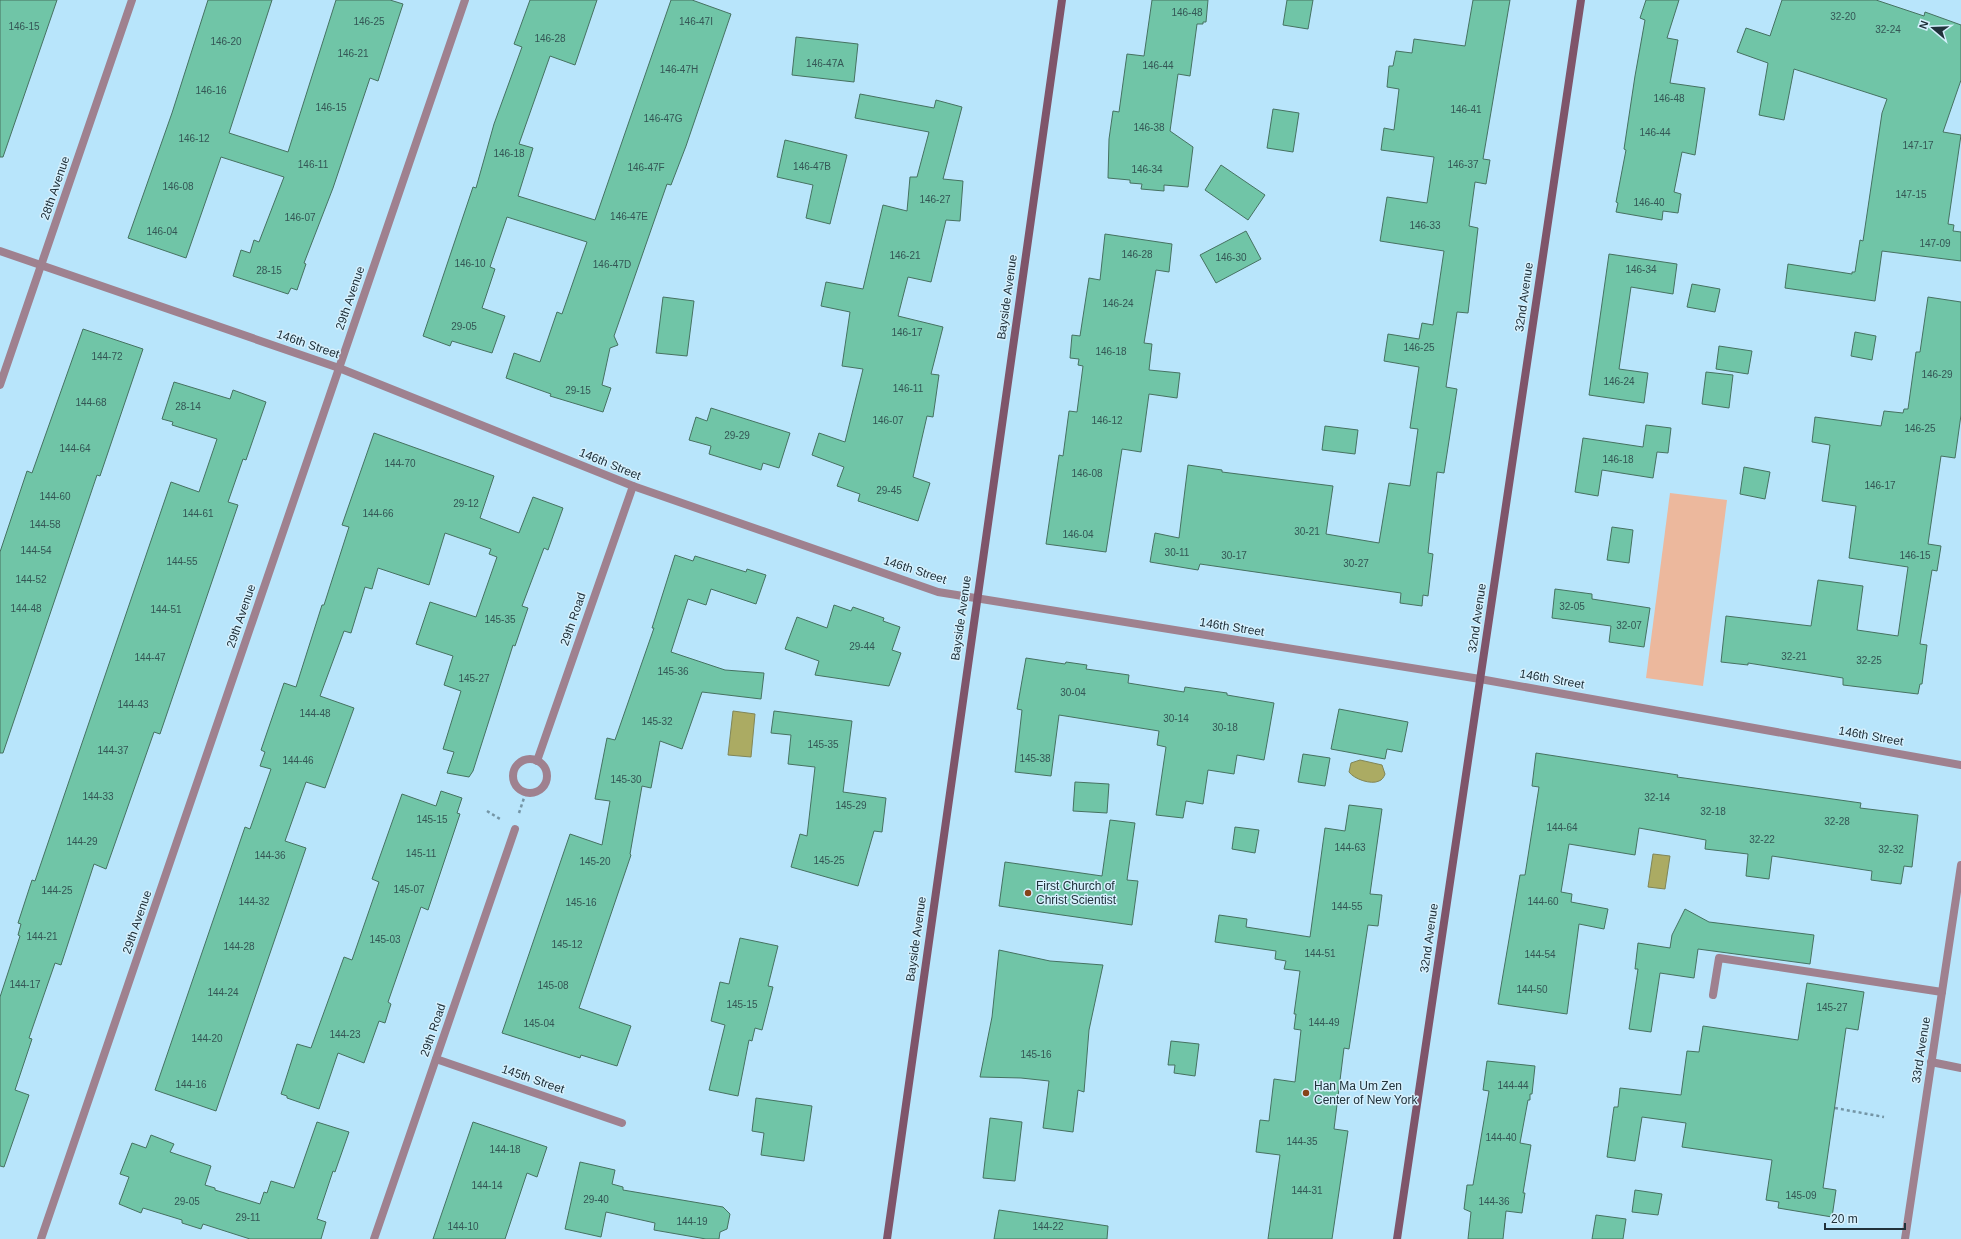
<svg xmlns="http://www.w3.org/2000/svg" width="1961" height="1239" font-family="Helvetica,sans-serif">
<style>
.green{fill:#ecb89d}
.water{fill:#abab63;stroke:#818657}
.building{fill:#70c5a7;stroke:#467261}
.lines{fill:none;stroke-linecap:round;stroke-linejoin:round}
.path{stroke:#7495a5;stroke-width:2.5;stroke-dasharray:3 3;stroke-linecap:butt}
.lane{stroke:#9f818f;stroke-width:8}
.street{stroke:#9f818f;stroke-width:8}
.secondary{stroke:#7f556a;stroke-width:8}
.poi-dot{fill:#874319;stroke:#d5f0fd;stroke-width:1.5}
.labels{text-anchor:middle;stroke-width:3;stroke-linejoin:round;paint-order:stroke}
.number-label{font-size:10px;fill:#345655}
.street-label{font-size:12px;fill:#20313a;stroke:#d5f0fd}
.poi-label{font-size:12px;fill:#20313a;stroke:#d5f0fd;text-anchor:start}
</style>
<rect width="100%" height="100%" fill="#b8e5fb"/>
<!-- green -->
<path class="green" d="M1670,493L1727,500L1703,686L1646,678Z"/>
<!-- water -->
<g class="water">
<path d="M733,711L755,714L751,757L728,755Z"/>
<path d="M1360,760L1382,765L1385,774C1384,777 1382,780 1379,781C1371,785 1354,779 1349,772L1351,763Z"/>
<path d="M1653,854L1670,856L1665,889L1648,887Z"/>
</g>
<!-- building -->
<g class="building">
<path d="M0,0H57L3,157H0Z"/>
<path d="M208,0H272L229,133L288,152L336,0H390L403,4L378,81L370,78L333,188L304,263L306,264L297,290L291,288L288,294L233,276L241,250L250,253L254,240L259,242L284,177L221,157L186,258L128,238L172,113Z"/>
<path d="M530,0H597L575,65L550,56L519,144L533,148L518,196L595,220L671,0H692L731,14L686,146L671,185L667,184L614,336L618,345L610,348L602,385L611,388L603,412L550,396L551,394L506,378L514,353L540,362L557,312L562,314L587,242L507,217L493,258L490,267L495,269L482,308L505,316L492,353L452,341L450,346L423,336L473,187L476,188L494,124L522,47L514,44Z"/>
<path d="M1152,0H1208L1206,22H1203V24H1197L1190,76L1178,74L1170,131L1193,147L1188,187L1164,185V191L1141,189L1142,184L1130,183V180L1108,178L1109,139L1113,111L1119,112L1127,54L1144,56Z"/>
<path d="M1287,0H1313L1308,29L1283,25Z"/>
<path d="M1473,0H1510L1483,159L1490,160L1486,184L1475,182L1469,226L1478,228L1468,313L1457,312L1446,387L1457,389L1444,473L1437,472L1428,553L1433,554L1428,596L1423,595L1422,606L1400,603L1401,593L1200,564L1198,570L1150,562L1155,533L1179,538L1188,465L1222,470V472L1333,486L1326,534L1379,543L1389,483L1410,486L1418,429L1410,428L1419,367L1384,361L1388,334L1419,339L1422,323L1433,325L1444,251L1380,241L1387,197L1427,203L1434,157L1381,150L1384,128L1394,130L1399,89L1387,87L1389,66H1393L1396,51L1412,53L1414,39L1465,46Z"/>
<path d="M1646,0H1679L1667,38L1678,40L1670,83L1705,88L1695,155L1682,152L1674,192L1681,194L1678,213L1663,211L1662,220L1616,212L1618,203L1616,202L1626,150L1624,149L1635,76L1645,20L1640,18Z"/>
<path d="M1782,0H1876L1924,16L1925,12L1961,25V80L1943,132L1961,135L1948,224L1954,225L1953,231L1961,232V261L1882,251L1875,301L1785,288L1788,264L1852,274V272H1855L1860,240L1863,241L1882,113L1887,99L1794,69L1784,120L1759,115L1768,63L1737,52L1746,28L1770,36Z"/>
<path d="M796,37L858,44L854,82L792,75Z"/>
<path d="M860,94L934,108L936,100L962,107L943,179L963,181L960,221L946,220L931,282L908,277L898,316L943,327L931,374L939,375L933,417L927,416L913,477L930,483L918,521L858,501L860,494L837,486L844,467L812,455L819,433L845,442L863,369L842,366L850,312L821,306L826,282L863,289L883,205L907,211L910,177H917L929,132L855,118Z"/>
<path d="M1273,109L1299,113L1293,152L1267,148Z"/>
<path d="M785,140L847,155L830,224L806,218L813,185L777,177Z"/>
<path d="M1221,165L1265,195L1248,220L1205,190Z"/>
<path d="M1246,231L1261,259L1216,283L1200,255Z"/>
<path d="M1105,234L1172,244L1169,272L1156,270L1144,343L1152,344L1149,370L1180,373L1177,398L1149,394L1141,452L1122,449L1106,552L1046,544L1059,455L1063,456L1069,411L1077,412L1083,366L1078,365L1079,359L1070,358L1072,335L1080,336L1089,278L1100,280Z"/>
<path d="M1609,254L1677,264L1673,294L1631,287L1619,369L1648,373L1644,403L1589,395Z"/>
<path d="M1692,284L1720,289L1715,312L1687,307Z"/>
<path d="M663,297L694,301L687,356L656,353Z"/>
<path d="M1928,297L1961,302V415L1955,458L1941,456L1928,544L1941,546L1937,571L1932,570L1920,644L1927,645L1922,684H1920L1918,694L1843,685V678L1748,663V665L1721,662L1726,616L1811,626L1818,580L1863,586L1857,630L1898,636L1908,567L1849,558L1856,506L1822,501L1830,445L1812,442L1815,417L1881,426L1884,411L1903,413L1904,409H1908L1916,352H1920Z"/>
<path d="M83,329L143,349L100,476L97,475L3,753H0V552L27,471L32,473Z"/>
<path d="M1855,332L1876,336L1872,360L1851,356Z"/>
<path d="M1719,346L1752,351L1748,374L1716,369Z"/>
<path d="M1706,372L1733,375L1729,408L1702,404Z"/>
<path d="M174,382L230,399L233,390L266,402L246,460L243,459L228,502L238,505L160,734L154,732L106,869L94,864L61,965L55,963L29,1038L32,1039L15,1090L29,1095L4,1167L0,1166V997L20,936L18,935L21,924L18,923L32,880L35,881L171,482L199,492L217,439L172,425L173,422L162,419Z"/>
<path d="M711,408L790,433L779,468L763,463L761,470L709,454L711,446L689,440L696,417L707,421Z"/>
<path d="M1646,425L1671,428L1668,453L1657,452L1653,478L1602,470L1598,496L1575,492L1583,438L1643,447Z"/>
<path d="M1325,426L1358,430L1355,454L1322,450Z"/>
<path d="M374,433L494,476L480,518L519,533L533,497L563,508L548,550L544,548L522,606L528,608L515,646L513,645L473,771L469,777L447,773L454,752L443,749L461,691L444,685L453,656L416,644L430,602L476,617L497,557L489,554L491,549L445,533L429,585L378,568L372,589L365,587L351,633L344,631L320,696L354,708L325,788L306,782L285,841L306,848L216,1111L155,1090L245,827L250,829L271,769L260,766L265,752L261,750L284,683L296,687L322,605H324L349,527L342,525Z"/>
<path d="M1744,467L1770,472L1765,499L1740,494Z"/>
<path d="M1612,527L1633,530L1629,563L1607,560Z"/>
<path d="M675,555L693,561L695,556L746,572L747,569L766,575L756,604L711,589L706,605L688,599L671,652L725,670L764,673L761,699L702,692L682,749L660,741L651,788L642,786L630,854L631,855L579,1008L631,1026L617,1066L581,1055L580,1058L502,1033L570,834L602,845L610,801L595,799L607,738L615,740L654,628H652Z"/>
<path d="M1555,589L1592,594V599L1650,608L1644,647L1609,642L1611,626L1552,618Z"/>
<path d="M834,605L851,611L853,607L884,618L883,621L900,627L892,650L901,653L889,686L815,675L819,661L785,649L797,617L827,628Z"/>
<path d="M1026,658L1065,664L1066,662L1087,665L1086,669L1129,675L1128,683L1184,692L1185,687L1227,693V695L1274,703L1264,760L1237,755L1234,774L1208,770L1203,804L1186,801L1183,818L1156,815L1166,747L1157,745L1159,731L1059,715L1051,776L1015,772L1022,710L1017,709Z"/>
<path d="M1339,709L1408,722L1402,752L1387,749L1385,759L1331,749Z"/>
<path d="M774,711L852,721L843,792L886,798L882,832L874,831L858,886L791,867L800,834L807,836L815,767L788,764L791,735L771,733Z"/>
<path d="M1536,753L1678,775L1677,777L1861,803L1860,808L1918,815L1912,867L1904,866L1901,884L1871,880L1872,871L1772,856L1769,879L1746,876L1748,854L1705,849L1706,840L1639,828L1635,855L1569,844L1561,892L1572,894L1571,902L1608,909L1604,929L1579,924L1567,1014L1498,1004L1520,875H1525L1539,787L1532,786Z"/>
<path d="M1303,754L1330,758L1325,786L1298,782Z"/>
<path d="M1075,782L1109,784L1107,813L1073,811Z"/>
<path d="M441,791L462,798L457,813L460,814L428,910L421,907L388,1002L391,1004L385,1023L379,1021L364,1063L338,1053L319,1109L287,1098V1096L281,1094L297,1044L311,1048L344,957L352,960L379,882L372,879L402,794L436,806Z"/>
<path d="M1349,805L1382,809L1370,894L1382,895L1378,926L1368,925L1349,1049L1344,1048L1334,1129L1348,1131L1332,1239H1268L1280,1155L1256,1152L1260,1120L1269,1121L1274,1079L1295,1082L1301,1030L1294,1029L1296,1014H1294L1300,971L1284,969L1286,961L1275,959L1276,951L1215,942L1219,915L1247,919L1246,927L1310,937L1325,828L1345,831Z"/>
<path d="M1110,820L1135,823L1127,880L1138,881L1132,925L999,906L1005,862L1102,876Z"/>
<path d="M1235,827L1259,830L1255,853L1232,849Z"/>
<path d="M1685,909L1709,922L1814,935L1810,964L1698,949L1694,978L1660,973L1651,1032L1629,1029L1638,969H1635L1638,943L1670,948L1672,935Z"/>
<path d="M740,938L778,946L768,986L773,987L762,1030L755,1028L752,1041L749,1040L738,1096L709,1090L725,1025L711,1021L720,982L729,984Z"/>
<path d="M999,950L1050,961L1103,965L1089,1030L1084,1092L1078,1090L1073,1132L1043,1128L1049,1081L1021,1078L980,1077L992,1017Z"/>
<path d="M1807,983L1864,992L1858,1030L1846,1028L1823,1188L1836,1190L1832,1217L1778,1208L1779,1202L1766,1200L1772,1160L1682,1147L1686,1123L1642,1117L1635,1161L1607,1157L1614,1107H1618L1620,1088L1681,1095L1687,1051L1699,1052L1703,1026L1798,1040Z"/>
<path d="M1171,1041L1199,1044L1195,1076L1174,1073L1175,1065H1168Z"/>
<path d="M1487,1061L1535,1066L1532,1094H1530V1100H1528L1520,1143L1531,1145L1523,1193H1525L1522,1213L1506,1211L1503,1239H1468L1471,1212L1464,1209L1467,1185H1473L1489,1091L1483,1090Z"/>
<path d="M756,1098L812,1106L804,1161L761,1155L764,1133L752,1131Z"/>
<path d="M990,1118L1022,1122L1015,1181L983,1178Z"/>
<path d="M317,1122L349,1132L335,1172L333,1171L317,1219L326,1222L321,1239H250L203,1224L201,1229L182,1223V1220L143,1208L141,1213L119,1204L129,1177L120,1174L132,1143L146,1148L151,1135L174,1144L170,1152L211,1166L205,1185L215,1188V1190L260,1204L264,1192L267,1193L271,1181L294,1188Z"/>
<path d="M473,1122L547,1147L537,1177L527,1173L505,1239H433Z"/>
<path d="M580,1162L615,1170L612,1184L623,1187V1190L723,1207L730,1214L727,1229L720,1232L719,1239H706L654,1230L655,1223L606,1212L601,1237L565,1229Z"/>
<path d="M1635,1190L1662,1194L1658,1215L1632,1212Z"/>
<path d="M999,1210L1108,1226L1107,1239H994Z"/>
<path d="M1596,1215L1626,1219L1623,1239H1592Z"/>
</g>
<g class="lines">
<!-- path -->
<g class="path">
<path d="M487,811L500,819"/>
<path d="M519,813L526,792"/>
<path d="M1835,1108L1884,1117"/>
</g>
<!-- lane -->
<path class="lane" d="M1713,995L1719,958L1942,992"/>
<!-- street -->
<g class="street">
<path d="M0,251L339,368L633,486L938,592L1480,679L1961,765"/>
<path d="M0,385L132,0"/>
<circle cx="530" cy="776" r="17"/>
<path d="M537,761L633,486"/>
<path d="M436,1059L622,1123"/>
<path d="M1931,1062L1961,1068"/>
<path d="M41,1239L465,0"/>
<path d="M374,1239L515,829"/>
<path d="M1905,1239L1961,865"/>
</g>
<!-- secondary -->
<g class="secondary">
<path d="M887,1239L1062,0"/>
<path d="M1397,1239L1581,0"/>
</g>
</g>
<!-- markers -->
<g class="poi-dot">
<circle cx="1028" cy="893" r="4"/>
<circle cx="1306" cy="1093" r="4"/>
</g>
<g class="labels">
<!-- number labels -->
<g class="number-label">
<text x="1187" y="16">146-48</text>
<text x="1843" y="20">32-20</text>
<text x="369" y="25">146-25</text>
<text x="696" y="25">146-47I</text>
<text x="24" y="30">146-15</text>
<text x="1888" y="33">32-24</text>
<text x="550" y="42">146-28</text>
<text x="226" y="45">146-20</text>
<text x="353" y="57">146-21</text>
<text x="825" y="67">146-47A</text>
<text x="1158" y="69">146-44</text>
<text x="679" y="73">146-47H</text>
<text x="211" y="94">146-16</text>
<text x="1669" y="102">146-48</text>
<text x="331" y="111">146-15</text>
<text x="1466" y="113">146-41</text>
<text x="663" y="122">146-47G</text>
<text x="1149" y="131">146-38</text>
<text x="1655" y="136">146-44</text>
<text x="194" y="142">146-12</text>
<text x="1918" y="149">147-17</text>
<text x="509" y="157">146-18</text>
<text x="313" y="168">146-11</text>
<text x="1463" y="168">146-37</text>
<text x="812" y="170">146-47B</text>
<text x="646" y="171">146-47F</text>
<text x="1147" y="173">146-34</text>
<text x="178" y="190">146-08</text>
<text x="1911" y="198">147-15</text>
<text x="935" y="203">146-27</text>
<text x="1649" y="206">146-40</text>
<text x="629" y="220">146-47E</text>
<text x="300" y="221">146-07</text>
<text x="1425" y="229">146-33</text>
<text x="162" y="235">146-04</text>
<text x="1935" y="247">147-09</text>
<text x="1137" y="258">146-28</text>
<text x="905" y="259">146-21</text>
<text x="1231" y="261">146-30</text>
<text x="470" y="267">146-10</text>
<text x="612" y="268">146-47D</text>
<text x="1641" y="273">146-34</text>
<text x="269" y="274">28-15</text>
<text x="1118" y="307">146-24</text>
<text x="464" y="330">29-05</text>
<text x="907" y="336">146-17</text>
<text x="1419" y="351">146-25</text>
<text x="1111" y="355">146-18</text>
<text x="107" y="360">144-72</text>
<text x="1937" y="378">146-29</text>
<text x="1619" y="385">146-24</text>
<text x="908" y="392">146-11</text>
<text x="578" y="394">29-15</text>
<text x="91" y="406">144-68</text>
<text x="188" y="410">28-14</text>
<text x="888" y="424">146-07</text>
<text x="1107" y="424">146-12</text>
<text x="1920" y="432">146-25</text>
<text x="737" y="439">29-29</text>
<text x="75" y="452">144-64</text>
<text x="1618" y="463">146-18</text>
<text x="400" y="467">144-70</text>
<text x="1087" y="477">146-08</text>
<text x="1880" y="489">146-17</text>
<text x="889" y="494">29-45</text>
<text x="55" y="500">144-60</text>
<text x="466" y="507">29-12</text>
<text x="198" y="517">144-61</text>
<text x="378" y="517">144-66</text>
<text x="45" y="528">144-58</text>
<text x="1307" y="535">30-21</text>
<text x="1078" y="538">146-04</text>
<text x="36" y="554">144-54</text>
<text x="1177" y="556">30-11</text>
<text x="1234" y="559">30-17</text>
<text x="1915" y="559">146-15</text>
<text x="182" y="565">144-55</text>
<text x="1356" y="567">30-27</text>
<text x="31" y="583">144-52</text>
<text x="1572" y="610">32-05</text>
<text x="26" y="612">144-48</text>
<text x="166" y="613">144-51</text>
<text x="500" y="623">145-35</text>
<text x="1629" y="629">32-07</text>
<text x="862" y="650">29-44</text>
<text x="1794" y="660">32-21</text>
<text x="150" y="661">144-47</text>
<text x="1869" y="664">32-25</text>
<text x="673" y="675">145-36</text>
<text x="474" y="682">145-27</text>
<text x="1073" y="696">30-04</text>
<text x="133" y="708">144-43</text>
<text x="315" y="717">144-48</text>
<text x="1176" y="722">30-14</text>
<text x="657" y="725">145-32</text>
<text x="1225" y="731">30-18</text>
<text x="823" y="748">145-35</text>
<text x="113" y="754">144-37</text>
<text x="1035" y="762">145-38</text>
<text x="298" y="764">144-46</text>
<text x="626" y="783">145-30</text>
<text x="98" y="800">144-33</text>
<text x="1657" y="801">32-14</text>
<text x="851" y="809">145-29</text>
<text x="1713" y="815">32-18</text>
<text x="432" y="823">145-15</text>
<text x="1837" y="825">32-28</text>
<text x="1562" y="831">144-64</text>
<text x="1762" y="843">32-22</text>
<text x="82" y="845">144-29</text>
<text x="1350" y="851">144-63</text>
<text x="1891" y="853">32-32</text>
<text x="421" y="857">145-11</text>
<text x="270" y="859">144-36</text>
<text x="829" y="864">145-25</text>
<text x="595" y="865">145-20</text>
<text x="409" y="893">145-07</text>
<text x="57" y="894">144-25</text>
<text x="254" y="905">144-32</text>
<text x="1543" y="905">144-60</text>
<text x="581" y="906">145-16</text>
<text x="1347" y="910">144-55</text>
<text x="42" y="940">144-21</text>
<text x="385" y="943">145-03</text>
<text x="567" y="948">145-12</text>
<text x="239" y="950">144-28</text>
<text x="1320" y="957">144-51</text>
<text x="1540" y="958">144-54</text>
<text x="25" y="988">144-17</text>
<text x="553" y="989">145-08</text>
<text x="1532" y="993">144-50</text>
<text x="223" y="996">144-24</text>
<text x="742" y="1008">145-15</text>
<text x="1832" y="1011">145-27</text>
<text x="1324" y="1026">144-49</text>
<text x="539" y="1027">145-04</text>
<text x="345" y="1038">144-23</text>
<text x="207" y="1042">144-20</text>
<text x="1036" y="1058">145-16</text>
<text x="191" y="1088">144-16</text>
<text x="1513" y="1089">144-44</text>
<text x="1501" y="1141">144-40</text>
<text x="1302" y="1145">144-35</text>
<text x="505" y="1153">144-18</text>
<text x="487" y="1189">144-14</text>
<text x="1307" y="1194">144-31</text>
<text x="1801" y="1199">145-09</text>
<text x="596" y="1203">29-40</text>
<text x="187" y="1205">29-05</text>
<text x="1494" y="1205">144-36</text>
<text x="248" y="1221">29-11</text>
<text x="692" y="1225">144-19</text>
<text x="463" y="1230">144-10</text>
<text x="1048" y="1230">144-22</text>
</g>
<!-- street labels -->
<g class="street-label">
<text transform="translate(55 188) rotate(-71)" y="4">28th Avenue</text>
<text transform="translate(1007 297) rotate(-82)" y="4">Bayside Avenue</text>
<text transform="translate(1524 297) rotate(-82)" y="4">32nd Avenue</text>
<text transform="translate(350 298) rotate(-71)" y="4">29th Avenue</text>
<text transform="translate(308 344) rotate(19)" y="4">146th Street</text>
<text transform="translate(610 464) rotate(22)" y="4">146th Street</text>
<text transform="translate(915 570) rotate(18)" y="4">146th Street</text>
<text transform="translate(241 616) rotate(-71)" y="4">29th Avenue</text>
<text transform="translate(961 618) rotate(-82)" y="4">Bayside Avenue</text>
<text transform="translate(1477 618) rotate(-82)" y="4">32nd Avenue</text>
<text transform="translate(573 619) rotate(-71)" y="4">29th Road</text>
<text transform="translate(1232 627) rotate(9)" y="4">146th Street</text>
<text transform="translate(1552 679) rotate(10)" y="4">146th Street</text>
<text transform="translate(1871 736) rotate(10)" y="4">146th Street</text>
<text transform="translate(137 922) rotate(-71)" y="4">29th Avenue</text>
<text transform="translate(1429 938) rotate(-82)" y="4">32nd Avenue</text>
<text transform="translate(916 939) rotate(-82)" y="4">Bayside Avenue</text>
<text transform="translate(433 1030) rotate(-71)" y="4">29th Road</text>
<text transform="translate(1921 1050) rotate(-81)" y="4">33rd Avenue</text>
<text transform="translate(533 1079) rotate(19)" y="4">145th Street</text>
</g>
<!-- poi labels -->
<g class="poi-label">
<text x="1036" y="890">First Church of<tspan x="1036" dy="14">Christ Scientist</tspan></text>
<text x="1314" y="1090">Han Ma Um Zen<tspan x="1314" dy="14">Center of New York</tspan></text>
</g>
</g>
<!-- north arrow -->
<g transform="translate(1933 28) rotate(289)" stroke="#d5f0fd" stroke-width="3" paint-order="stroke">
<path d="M0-3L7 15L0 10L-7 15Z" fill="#20313a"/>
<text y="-6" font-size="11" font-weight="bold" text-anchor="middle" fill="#20313a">N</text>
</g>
<!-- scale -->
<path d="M1825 1223v6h80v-6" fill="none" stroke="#20313a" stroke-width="2"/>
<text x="1831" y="1223" font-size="12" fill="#20313a" stroke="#d5f0fd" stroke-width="3" paint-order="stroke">20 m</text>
</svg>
